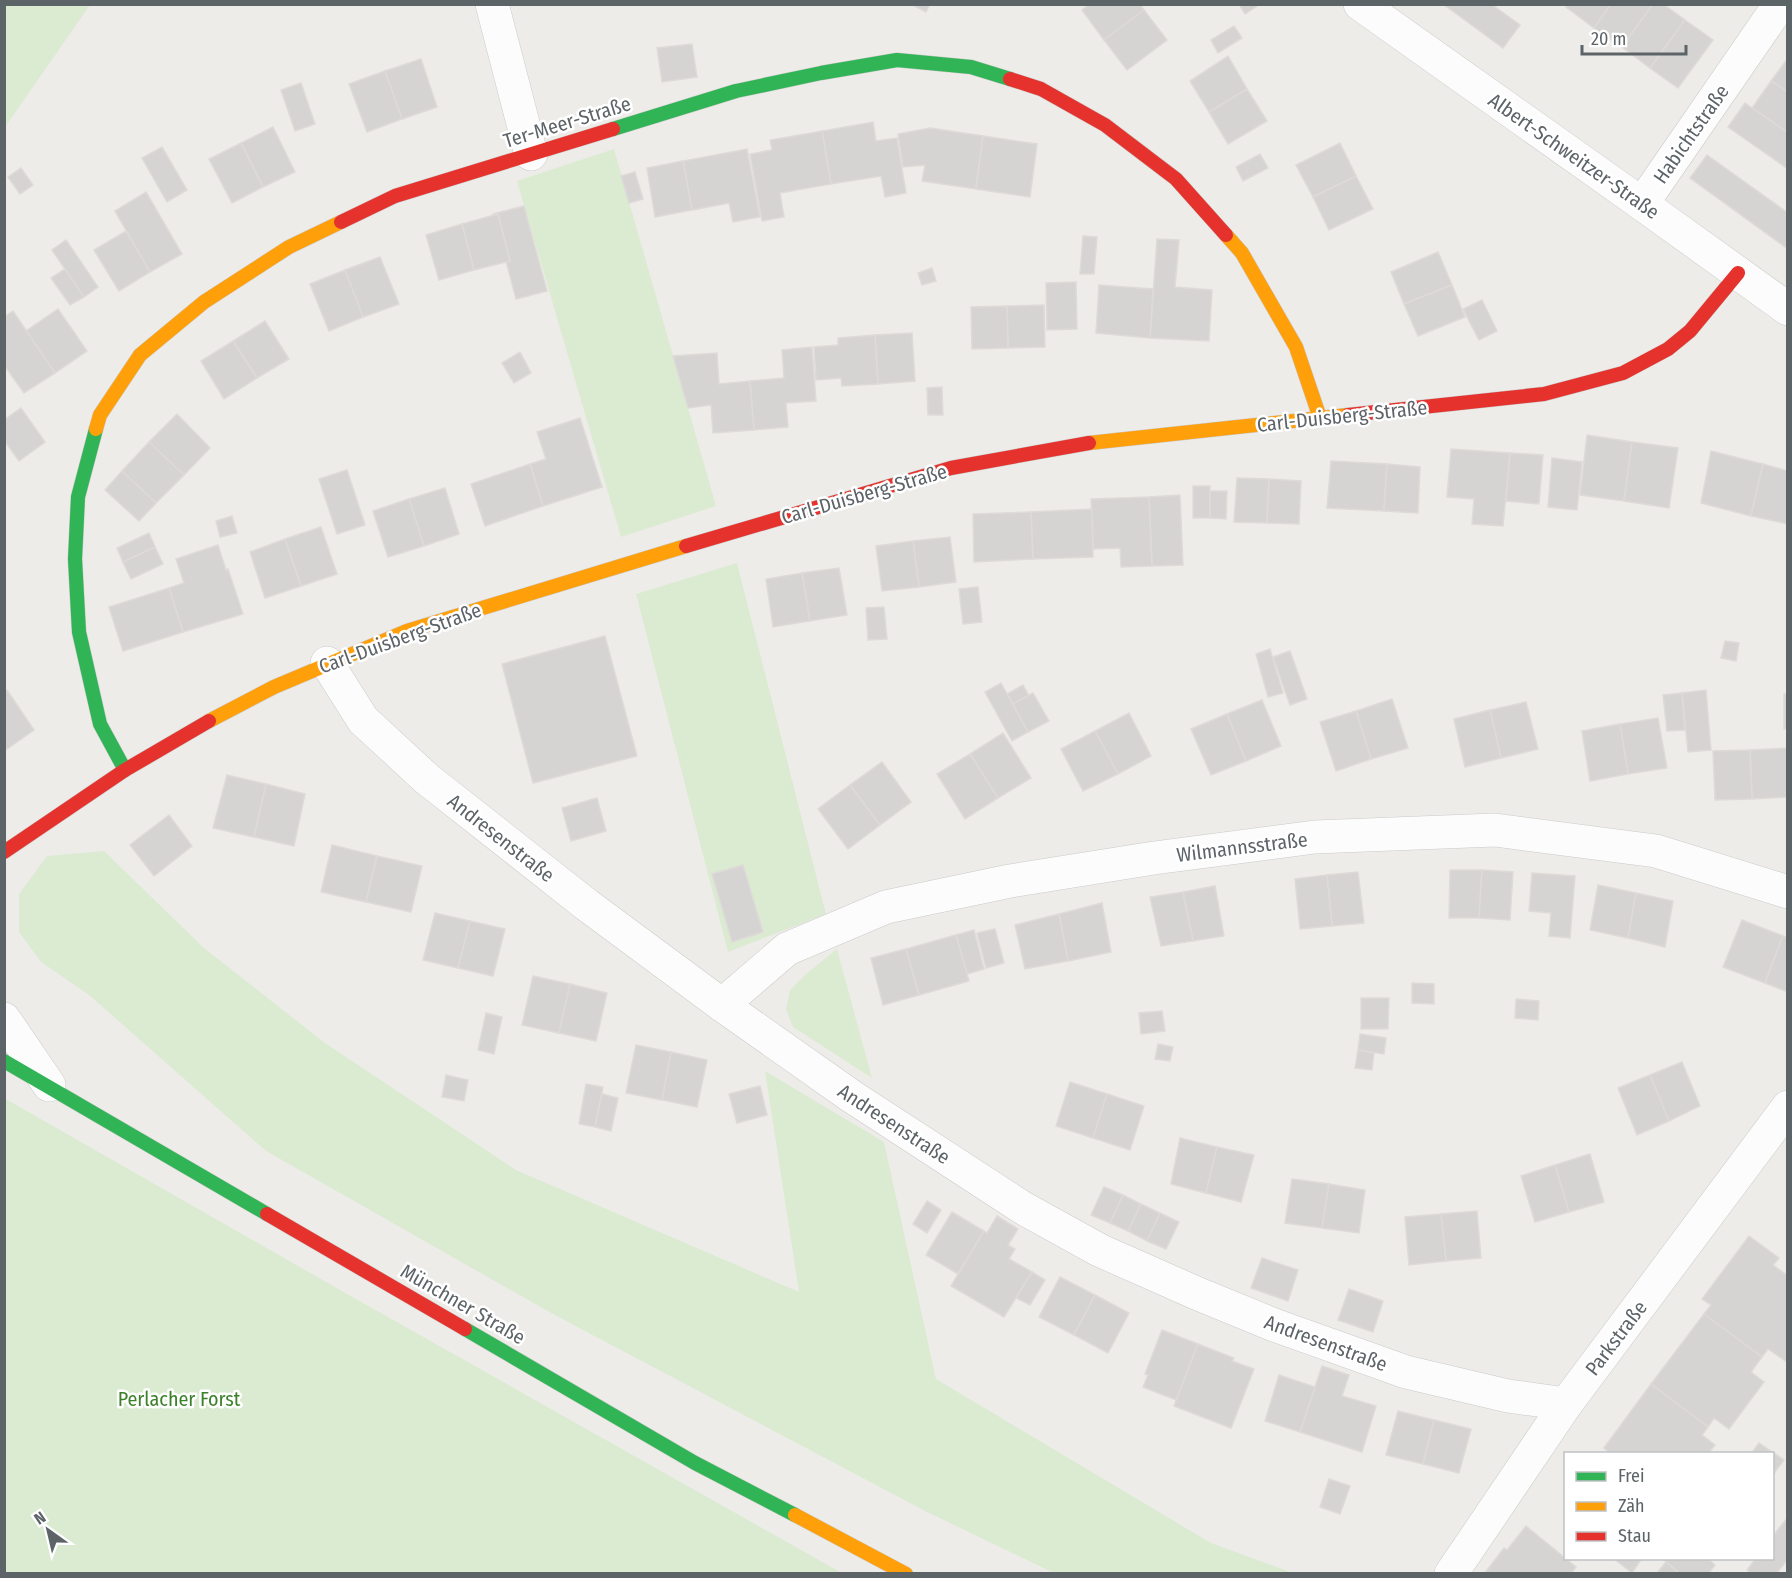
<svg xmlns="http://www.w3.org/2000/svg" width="1792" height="1578" font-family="'Fira Sans Condensed',sans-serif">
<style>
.green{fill:#dbebd2}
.building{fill:#d6d4d2;stroke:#dedad8;stroke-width:1.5}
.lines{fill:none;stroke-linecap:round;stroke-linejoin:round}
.street-casing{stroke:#cacaca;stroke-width:34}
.fast-casing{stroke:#c9caca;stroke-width:15}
.slow-casing{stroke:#c9caca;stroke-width:15}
.jam-casing{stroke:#c9caca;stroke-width:15}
.street{stroke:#fcfcfc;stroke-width:33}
.fast{stroke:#30b455;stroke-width:14}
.slow{stroke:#ff9f0a;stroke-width:14}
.jam{stroke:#e5322d;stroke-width:14}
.labels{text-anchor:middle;stroke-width:5;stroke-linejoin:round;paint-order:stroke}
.street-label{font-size:20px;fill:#5d6468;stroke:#fff}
.park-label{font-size:20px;fill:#3c812a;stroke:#fff}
</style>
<rect width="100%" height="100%" fill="#eeece9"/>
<!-- green -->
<g class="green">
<path d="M5,4L90,5L5,127L4,5Z"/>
<path d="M614,149L716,506L621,537L517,181Z"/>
<path d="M737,563L826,914L728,952L636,594Z"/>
<path d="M104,851L204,948L325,1043L516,1170L799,1292L765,1071L884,1142L936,1379L1211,1543L1293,1573H1054L927,1512L551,1313L266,1151L89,995L41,962L19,932V894L47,856Z"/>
<path d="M837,949L872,1078L793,1027L786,1009L790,990L805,975Z"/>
<path d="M4,1098L356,1299L842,1573H5Z"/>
</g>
<!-- building -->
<g class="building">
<path d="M911,4H930L926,12Z"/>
<path d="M1090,4H1140L1144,10L1104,40L1082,10Z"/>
<path d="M1239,4H1260L1245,14Z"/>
<path d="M1443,4H1491L1520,25L1503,48Z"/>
<path d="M1568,4H1611L1594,28L1566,7Z"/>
<path d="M1611,4H1653L1622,47L1594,28Z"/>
<path d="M1653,4H1663L1685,20L1650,68L1622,47Z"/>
<path d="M1144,10L1167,40L1127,70L1104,40Z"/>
<path d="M1685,20L1713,40L1678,88L1650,68Z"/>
<path d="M1234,26L1242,38L1218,53L1211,40Z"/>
<path d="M692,44L697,77L662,82L657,48Z"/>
<path d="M1228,56L1247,89L1209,112L1190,81Z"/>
<path d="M1788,58V92L1771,81Z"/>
<path d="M421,59L437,107L402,119L385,71Z"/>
<path d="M385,71L402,119L367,132L349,84Z"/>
<path d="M1771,81L1788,92V133L1752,108Z"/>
<path d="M301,83L315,124L295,131L281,90Z"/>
<path d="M1247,89L1267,121L1228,144L1209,112Z"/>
<path d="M1745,103L1788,133V169L1728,127Z"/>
<path d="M873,122L876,141L897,138L906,193L885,197L881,176L831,184L822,131Z"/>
<path d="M273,127L295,172L263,187L241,143Z"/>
<path d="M930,128L983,136L976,189L922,181L925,165L903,167L898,134Z"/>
<path d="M822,131L831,184L780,193L784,217L762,221L750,154L772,150L770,140Z"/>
<path d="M983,136L1037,144L1030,197L976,189Z"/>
<path d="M241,143L263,187L232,203L209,159Z"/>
<path d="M1340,143L1356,176L1313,197L1296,165Z"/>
<path d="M162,147L187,190L167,202L142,158Z"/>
<path d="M747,149L760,217L733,222L729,203L692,210L683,161Z"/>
<path d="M1260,154L1268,168L1243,181L1236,167Z"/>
<path d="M1707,155L1788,213V249L1690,178Z"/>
<path d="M683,161L692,210L655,217L647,168Z"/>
<path d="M21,168L33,185L20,194L8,177Z"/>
<path d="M635,172L643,199L629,203L621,176Z"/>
<path d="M1356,176L1373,209L1329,230L1313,197Z"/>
<path d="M146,192L182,254L150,272L115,211Z"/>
<path d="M524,206L547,291L516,299L506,261H510L498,214L494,216L493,214Z"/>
<path d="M498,214L510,261L474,270L462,224Z"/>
<path d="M462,224L474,270L439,280L426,235Z"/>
<path d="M126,231L150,272L119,291L94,250Z"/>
<path d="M1083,236L1097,237L1094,274H1080Z"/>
<path d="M1157,239L1179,240L1175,287L1212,290L1209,341L1150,338Z"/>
<path d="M66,240L98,287L84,297L52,250Z"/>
<path d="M1438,252L1452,285L1404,304L1391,272Z"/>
<path d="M380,257L399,304L363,317L345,270Z"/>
<path d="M932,268L936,281L922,285L918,273Z"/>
<path d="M65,269L84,297L70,305L51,278Z"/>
<path d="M345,270L363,317L329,331L310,284Z"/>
<path d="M1076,282L1077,329L1047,330L1046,283Z"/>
<path d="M1099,285L1153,289L1150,338L1096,333Z"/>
<path d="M1452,285L1465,317L1418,336L1404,304Z"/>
<path d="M1482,300L1497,331L1479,340L1463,309Z"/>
<path d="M1044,305L1045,347L1008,348L1007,306Z"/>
<path d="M1007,306L1008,348L972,349L971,307Z"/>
<path d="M58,309L87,351L55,373L26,331Z"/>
<path d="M13,311L55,373L24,393L4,365V317Z"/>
<path d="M265,321L289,359L257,378L233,341Z"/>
<path d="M912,333L915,381L878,384L875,335Z"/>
<path d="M875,335L878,384L842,386L841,378L816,380L814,347L838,345V338Z"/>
<path d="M233,341L257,378L224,399L201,361Z"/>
<path d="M812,347L816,401L786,403L788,427L754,430L750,381L784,378L782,350Z"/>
<path d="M520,352L531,373L514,383L502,363Z"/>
<path d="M717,353L719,384L750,381L754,430L713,433L711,405L688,408L673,356Z"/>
<path d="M942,387L943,415H928L927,388Z"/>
<path d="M21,408L45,442L19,461L4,440V420Z"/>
<path d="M177,414L210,448L184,475L149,442Z"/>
<path d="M580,418L602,487L543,506L530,464L546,459L537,432Z"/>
<path d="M1587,435L1632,442L1624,501L1580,495Z"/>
<path d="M149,442L184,475L156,503L122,471Z"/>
<path d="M1632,442L1678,448L1669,508L1624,501Z"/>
<path d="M1451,449L1510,453L1503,526L1472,524L1474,499L1447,497Z"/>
<path d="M1711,451L1763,464L1751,516L1701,503Z"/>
<path d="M1510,453L1543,455L1539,504L1506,501Z"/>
<path d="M1552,458L1582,462L1577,510L1548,507Z"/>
<path d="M1331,461L1387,464L1384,511L1327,508Z"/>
<path d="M530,464L543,506L485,526L471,484Z"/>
<path d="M1387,464L1420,467L1418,513L1384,511Z"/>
<path d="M1763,464L1788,471V524L1751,516Z"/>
<path d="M347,470L365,525L337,534L319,479Z"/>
<path d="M122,471L156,503L139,521L105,490Z"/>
<path d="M1237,478L1269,479L1267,523L1234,522Z"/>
<path d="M1269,479L1301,481L1299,524L1267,523Z"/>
<rect x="1193" y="486" width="17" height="32"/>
<path d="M445,488L459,534L424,546L409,499Z"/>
<path d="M1210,491H1227L1226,519L1210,518Z"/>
<path d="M1180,495L1183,565L1152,566L1149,497Z"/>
<path d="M1149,497L1152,566L1121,567L1120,548L1093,549L1091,499Z"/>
<path d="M409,499L424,546L388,557L373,511Z"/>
<path d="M1092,509L1093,557L1033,559L1031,512Z"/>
<path d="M1031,512L1033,559L974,562L973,514Z"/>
<path d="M232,516L237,533L220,537L216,521Z"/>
<path d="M321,527L337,574L301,586L285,539Z"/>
<path d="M149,533L155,547L123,562L117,548Z"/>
<path d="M950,537L956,582L919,587L913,541Z"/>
<path d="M285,539L301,586L265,598L250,552Z"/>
<path d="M913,541L919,587L882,591L876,546Z"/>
<path d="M218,545L226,570L228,569L243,614L183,632L169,588L184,583L176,559Z"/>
<path d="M155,547L163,564L131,579L123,562Z"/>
<path d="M839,568L847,615L810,621L802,573Z"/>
<path d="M802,573L810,621L773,627L766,579Z"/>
<path d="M978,587L982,622L963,624L959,589Z"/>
<path d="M169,588L183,632L123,651L109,607Z"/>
<path d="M884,607L887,639L868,640L866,608Z"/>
<path d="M605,636L637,756L533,783L502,664Z"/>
<path d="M1725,641L1739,643L1736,661L1721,658Z"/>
<path d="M1270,649L1283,693L1268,697L1256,654Z"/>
<path d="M1290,651L1307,699L1290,705L1273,657Z"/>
<path d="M1001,683L1028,732L1012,741L985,692Z"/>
<path d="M1023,685L1029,696L1013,704L1007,694Z"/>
<path d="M7,690L34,730L4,751V692Z"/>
<path d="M1706,690L1711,750L1688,752L1682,693Z"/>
<path d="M1033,693L1049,721L1028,732L1013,704Z"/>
<path d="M1682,693L1685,730L1667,731L1663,695Z"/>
<rect x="1784" y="694" width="4" height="35"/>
<path d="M1392,699L1408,748L1371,759L1356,711Z"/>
<path d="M1262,700L1281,746L1246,761L1227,714Z"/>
<path d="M1526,702L1538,749L1501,758L1490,710Z"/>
<path d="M1490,710L1501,758L1465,767L1454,719Z"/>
<path d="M1356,711L1371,759L1336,771L1320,722Z"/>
<path d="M1129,713L1151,756L1118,774L1095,731Z"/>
<path d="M1227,714L1246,761L1211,775L1191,729Z"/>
<path d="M1658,718L1667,768L1628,774L1620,724Z"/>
<path d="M1620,724L1628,774L1590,781L1582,731Z"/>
<path d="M1095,731L1118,774L1083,791L1061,749Z"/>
<path d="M1003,733L1031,778L998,798L970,754Z"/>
<path d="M1787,748L1788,797L1752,799L1750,750Z"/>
<path d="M1750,750L1752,799L1715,800L1713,751Z"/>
<path d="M970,754L998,798L965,819L937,774Z"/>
<path d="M882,762L911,802L880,825L850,785Z"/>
<path d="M227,775L266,784L254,837L213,828Z"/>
<path d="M266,784L305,794L294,846L254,837Z"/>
<path d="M850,785L880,825L848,849L818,809Z"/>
<path d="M597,798L606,831L571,841L562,808Z"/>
<path d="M169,815L192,846L154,876L130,845Z"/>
<path d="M332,845L377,856L366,902L321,892Z"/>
<path d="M377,856L422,866L411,912L366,902Z"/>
<path d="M743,865L763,932L732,942L712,874Z"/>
<path d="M1450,870H1482L1479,918H1449Z"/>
<path d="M1482,870L1513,872L1510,920L1479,918Z"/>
<path d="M1358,872L1364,923L1332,926L1327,875Z"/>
<path d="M1532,873L1575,876L1570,938L1549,936L1551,913L1529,911Z"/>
<path d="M1327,875L1332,926L1300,929L1295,879Z"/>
<path d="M1598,885L1636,893L1628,938L1590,930Z"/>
<path d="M1215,886L1224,936L1193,941L1183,892Z"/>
<path d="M1183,892L1193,941L1161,946L1150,897Z"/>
<path d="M1636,893L1673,901L1665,947L1628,938Z"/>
<path d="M1102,903L1111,952L1068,961L1059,914Z"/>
<path d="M435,913L470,921L458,968L423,960Z"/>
<path d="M1059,914L1068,961L1025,969L1015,925Z"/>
<path d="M1742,920L1783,936L1765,983L1723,967Z"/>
<path d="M470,921L505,929L493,976L458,968Z"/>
<path d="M995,929L1004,963L986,968L977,933Z"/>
<path d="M974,930L984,969L967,974L956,935Z"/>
<path d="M956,935L969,981L919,995L906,949Z"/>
<path d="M1783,936L1788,938V992L1765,983Z"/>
<path d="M906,949L919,995L883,1005L871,958Z"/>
<path d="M533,976L570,984L559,1033L522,1025Z"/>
<path d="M1412,983L1434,984V1004L1412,1003Z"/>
<path d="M570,984L607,993L596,1041L559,1033Z"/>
<path d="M1361,998H1389L1388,1029H1361Z"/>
<path d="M1516,999L1539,1001L1538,1020L1515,1018Z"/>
<path d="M1162,1011L1165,1031L1141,1034L1139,1013Z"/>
<path d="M486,1013L502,1017L494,1054L478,1050Z"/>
<path d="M1360,1034L1386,1038L1384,1054L1358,1050Z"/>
<path d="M1158,1044L1173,1047L1170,1061L1155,1059Z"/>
<path d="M636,1045L671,1052L662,1100L626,1093Z"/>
<path d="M1358,1050L1374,1053L1372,1070L1355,1068Z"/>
<path d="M671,1052L707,1060L697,1107L662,1100Z"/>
<path d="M1682,1062L1700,1106L1669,1121L1650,1075Z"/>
<path d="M446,1075L468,1080L464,1101L442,1097Z"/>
<path d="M1650,1075L1669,1121L1637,1135L1618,1088Z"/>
<path d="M1070,1082L1107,1094L1093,1138L1056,1126Z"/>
<path d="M586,1084L603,1087L595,1127L579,1124Z"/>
<path d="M760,1086L767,1115L737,1123L729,1094Z"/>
<path d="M602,1094L618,1098L611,1131L595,1127Z"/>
<path d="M1107,1094L1144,1106L1130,1150L1093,1138Z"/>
<path d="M1180,1138L1217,1147L1206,1193L1171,1184Z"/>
<path d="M1217,1147L1254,1155L1241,1202L1206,1193Z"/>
<path d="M1590,1154L1604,1202L1569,1212L1555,1165Z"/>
<path d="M1555,1165L1569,1212L1535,1222L1521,1176Z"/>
<path d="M1292,1179L1329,1184L1322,1228L1285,1223Z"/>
<path d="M1329,1184L1365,1190L1359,1233L1322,1228Z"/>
<path d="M1104,1187L1123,1195L1110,1223L1091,1215Z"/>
<path d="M1123,1195L1141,1204L1128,1231L1110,1223Z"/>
<path d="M927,1201L941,1210L927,1233L913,1224Z"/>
<path d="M1141,1204L1160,1213L1147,1241L1128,1231Z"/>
<path d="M1477,1211L1481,1258L1446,1261L1441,1214Z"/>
<path d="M952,1212L984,1231L958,1274L926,1255Z"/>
<path d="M1160,1213L1179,1222L1166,1249L1147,1241Z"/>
<path d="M1441,1214L1446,1261L1409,1265L1405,1217Z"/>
<path d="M997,1216L1018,1229L1008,1245L1015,1249L1009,1259L1032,1272L1004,1317L951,1286L984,1231L987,1233Z"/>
<path d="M1749,1236L1779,1258L1773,1265L1788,1276L1787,1362L1768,1349L1762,1357L1704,1314L1711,1305L1702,1299Z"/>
<path d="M1262,1258L1298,1270L1288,1301L1251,1288Z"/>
<path d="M1032,1272L1045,1280L1030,1305L1016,1298Z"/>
<path d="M1060,1277L1095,1295L1074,1335L1039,1317Z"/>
<path d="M1349,1289L1383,1301L1373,1332L1338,1320Z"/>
<path d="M1095,1295L1129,1313L1108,1353L1074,1335Z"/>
<path d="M1704,1314L1762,1357L1751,1372L1764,1382L1729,1429L1714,1418L1708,1427L1651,1384Z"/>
<path d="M1162,1330L1198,1344L1176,1400L1143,1387L1148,1375L1145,1374Z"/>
<path d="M1198,1344L1234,1358L1232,1361L1254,1369L1231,1428L1174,1406Z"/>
<path d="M1322,1366L1349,1375L1342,1396L1376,1406L1362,1452L1300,1432Z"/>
<path d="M1279,1375L1315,1387L1300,1432L1265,1421Z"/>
<path d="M1651,1384L1708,1427L1702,1435L1715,1445L1708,1454H1611L1604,1448Z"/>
<path d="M1398,1411L1434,1420L1423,1464L1386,1455Z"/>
<path d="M1434,1420L1471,1429L1459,1473L1423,1464Z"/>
<path d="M1759,1443L1784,1460L1772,1476V1454H1751Z"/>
<path d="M1329,1479L1350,1486L1340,1514L1320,1507Z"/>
<path d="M1788,1517V1559L1776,1574H1751L1747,1570L1756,1558H1772V1537Z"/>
<path d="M1526,1526L1576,1567L1571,1574H1484L1504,1548L1507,1550Z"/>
<path d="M1613,1558H1642L1632,1573Z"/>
<path d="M1662,1558H1707L1715,1565L1708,1574H1680Z"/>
<path d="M1666,1562L1680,1574H1656Z"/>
</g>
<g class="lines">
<!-- street casing -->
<g class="street-casing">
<g id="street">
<path d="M492,4L531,154"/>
<path d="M1360,4L1642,204L1788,309"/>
<path d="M1642,204L1780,4"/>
<path d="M327,663L363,720L427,779L587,905L722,1005L851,1096L1023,1208L1099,1250L1196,1293L1274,1325L1406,1372L1508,1396L1566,1404"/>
<path d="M722,1005L787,949L886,907L1010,881L1154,858L1315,837L1495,830L1656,851L1788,892"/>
<path d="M4,1019L49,1085"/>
<path d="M1451,1574L1566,1404L1788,1107"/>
</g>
</g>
<!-- fast casing -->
<g class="fast-casing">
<g id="fast">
<path d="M613,129L736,91L821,73L897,60L971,67L1010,79"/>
<path d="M96,429L78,497L75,559L79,632L100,724L125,770"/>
<path d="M4,1061L267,1214"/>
<path d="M465,1329L695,1463L795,1515"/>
</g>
</g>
<!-- slow casing -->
<g class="slow-casing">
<g id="slow">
<path d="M1226,235L1242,253L1296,347L1320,418"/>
<path d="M96,429L100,415L140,355L204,302L289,247L341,222"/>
<path d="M1089,443L1348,415"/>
<path d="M209,721L274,687L407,631L686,546"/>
<path d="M795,1515L906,1574"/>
</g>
</g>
<!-- jam casing -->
<g class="jam-casing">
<g id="jam">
<path d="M1010,79L1041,89L1105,125L1176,179L1226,235"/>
<path d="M341,222L395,196L613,129"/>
<path d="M1348,415L1544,394L1623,373L1668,349L1690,331L1738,273"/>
<path d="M686,546L951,468L1089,443"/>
<path d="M4,852L125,770L209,721"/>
<path d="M267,1214L465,1329"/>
</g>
</g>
<!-- street -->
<use href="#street" class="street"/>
<!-- fast -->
<use href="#fast" class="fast"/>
<!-- slow -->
<use href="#slow" class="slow"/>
<!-- jam -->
<use href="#jam" class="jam"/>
</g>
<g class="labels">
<!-- street labels -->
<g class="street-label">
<text transform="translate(567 122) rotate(-17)" y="7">Ter-Meer-Straße</text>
<text transform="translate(1691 134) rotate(-55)" y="7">Habichtstraße</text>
<text transform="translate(1574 156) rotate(35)" y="7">Albert-Schweitzer-Straße</text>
<text transform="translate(1342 416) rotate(-6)" y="7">Carl-Duisberg-Straße</text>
<text transform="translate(864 494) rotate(-16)" y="7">Carl-Duisberg-Straße</text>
<text transform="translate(400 638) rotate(-20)" y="7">Carl-Duisberg-Straße</text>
<text transform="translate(501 838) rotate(38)" y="7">Andresenstraße</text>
<text transform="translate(1242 847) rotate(-7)" y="7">Wilmannsstraße</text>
<text transform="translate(894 1124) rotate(33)" y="7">Andresenstraße</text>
<text transform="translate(463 1304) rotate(30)" y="7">Münchner Straße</text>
<text transform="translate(1616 1338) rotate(-53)" y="7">Parkstraße</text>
<text transform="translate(1326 1343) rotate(20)" y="7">Andresenstraße</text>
</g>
<!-- park labels -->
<g class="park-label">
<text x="179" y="1406">Perlacher Forst</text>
</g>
</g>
<!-- border -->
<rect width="1792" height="1578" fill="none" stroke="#5d6468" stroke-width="12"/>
<!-- legend -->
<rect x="1564" y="1452" width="210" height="108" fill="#ffffff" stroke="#bec1c3" stroke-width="1.5"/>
<rect x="1576" y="1472" width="30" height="9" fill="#30b455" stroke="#bec1c3" stroke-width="1.5"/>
<text x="1618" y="1482" font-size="18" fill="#5d6468">Frei</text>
<rect x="1576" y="1502" width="30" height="9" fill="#ff9f0a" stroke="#bec1c3" stroke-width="1.5"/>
<text x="1618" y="1512" font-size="18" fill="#5d6468">Zäh</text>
<rect x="1576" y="1532" width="30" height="9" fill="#e5322d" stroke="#bec1c3" stroke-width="1.5"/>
<text x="1618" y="1542" font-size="18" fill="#5d6468">Stau</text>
<!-- north arrow -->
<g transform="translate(48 1530) rotate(326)" stroke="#ffffff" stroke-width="4.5" paint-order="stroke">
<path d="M0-4.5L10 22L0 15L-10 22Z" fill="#5d6468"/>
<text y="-9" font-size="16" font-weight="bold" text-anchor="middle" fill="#5d6468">N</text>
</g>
<!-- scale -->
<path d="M1582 45v9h104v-9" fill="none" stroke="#5d6468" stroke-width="3"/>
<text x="1591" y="45" font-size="18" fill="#5d6468" stroke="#ffffff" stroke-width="4.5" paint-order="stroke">20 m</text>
</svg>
